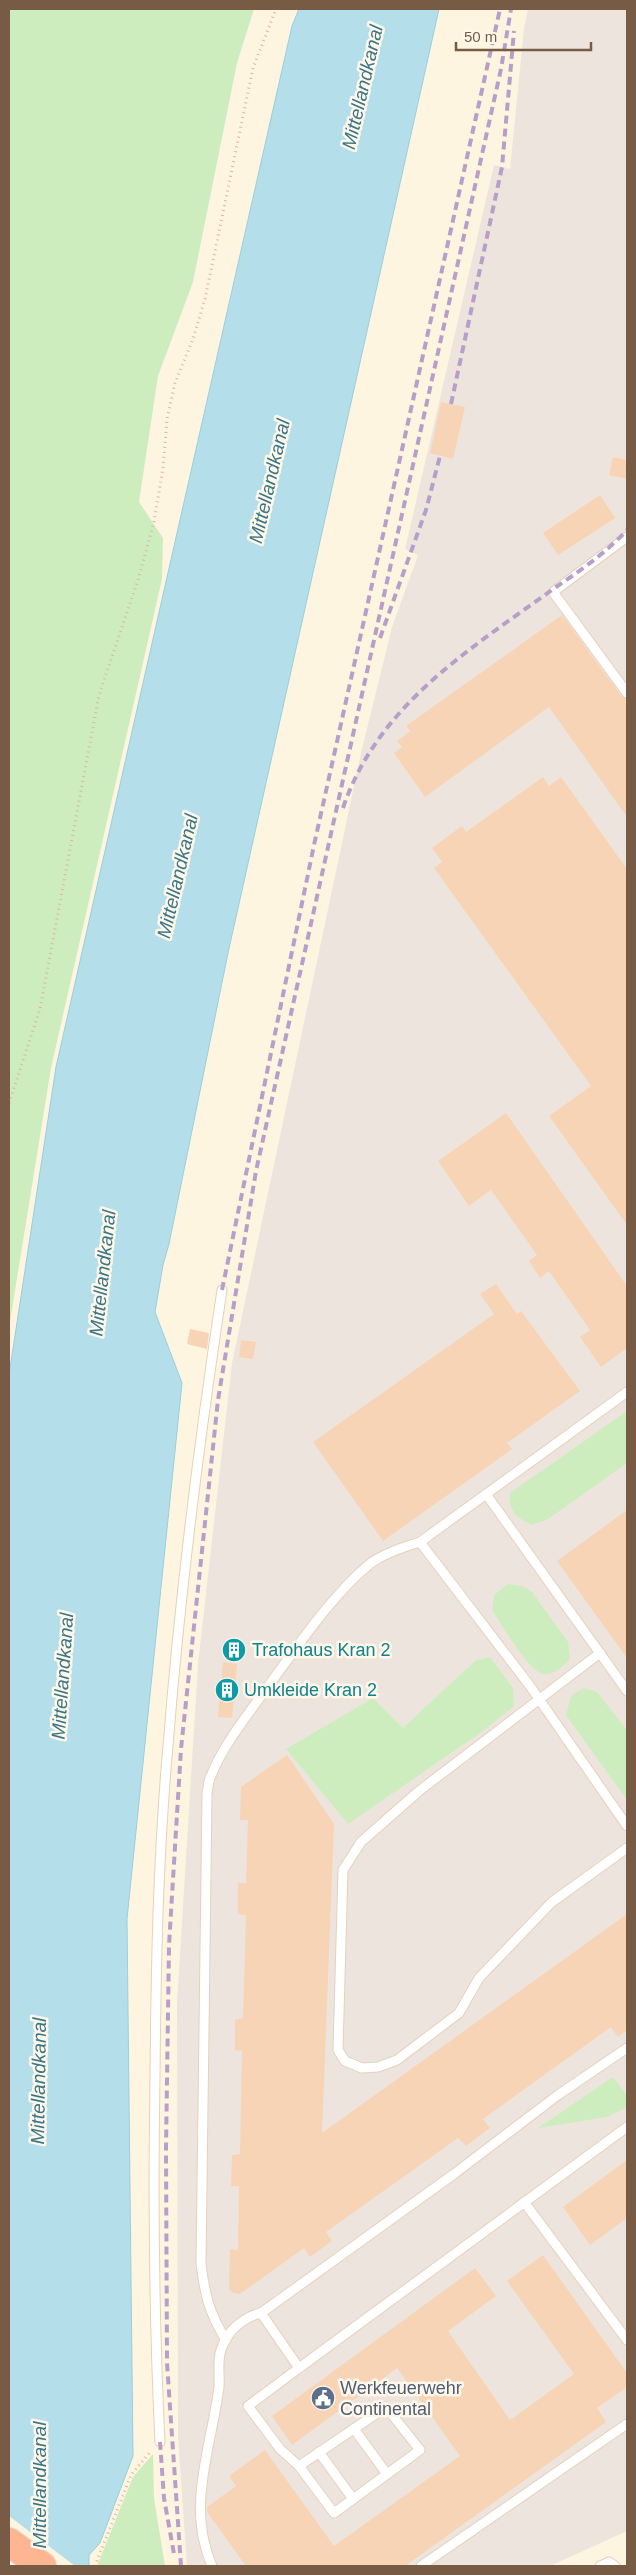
<svg xmlns="http://www.w3.org/2000/svg" width="636" height="2575" font-family="Helvetica,sans-serif">
<style>
.industrial{fill:#ede5dd}
.green{fill:#ceedbe}
.water{fill:#b4dfea;stroke:#99cedd}
.pier{fill:#fef5e1}
.building{fill:#f7d4b6}
.lines{fill:none;stroke-linecap:round;stroke-linejoin:round}
.lane-casing{stroke:#e4d1bc;stroke-width:11}
.highway-casing{stroke:#dfd8d2;stroke-width:30}
.path{stroke:#dcb799;stroke-width:3;stroke-dasharray:1 4;stroke-linecap:butt}
.lane{stroke:#fff;stroke-width:9}
.highway{stroke:#ffb592;stroke-width:28}
.rail{stroke:#b89fc9;stroke-width:4;stroke-dasharray:8 5;stroke-linecap:butt}
.labels{text-anchor:middle;stroke-width:5;stroke-linejoin:round;paint-order:stroke}
.culture-label{font-size:18px;fill:#0d838f;stroke:#fff8ea;text-anchor:start}
.service-label{font-size:18px;fill:#4e5e75;stroke:#fff8ea;text-anchor:start}
.water-label{font-size:19px;font-style:italic;fill:#3a7687;stroke:#fff8ea}
</style>
<rect width="100%" height="100%" fill="#fef5e1"/>
<!-- industrial -->
<path class="industrial" d="M528,9H627V2531L550,2566H187L178,2437L177,2002L198,1664L232,1363L361,753L392,627L418,555L405,549L494,165L510,169L524,28Z"/>
<!-- green -->
<g class="green">
<path d="M9,9H254L237,63L193,282L158,376L139,502L163,538L162,579L51,1068L9,1328Z"/>
<path d="M627,1411V1463L548,1519L532,1525C515,1517 509,1512 510,1493Z"/>
<path d="M508,1584L522,1586L532,1592L568,1642L570,1659C563,1666 555,1675 544,1674C529,1673 501,1623 492,1610L494,1595Z"/>
<path d="M490,1657L513,1688L514,1706L483,1731L348,1824L286,1749L373,1698L403,1728L475,1661Z"/>
<path d="M583,1688L597,1692L627,1730V1800L566,1715L571,1696Z"/>
<path d="M613,2077L627,2096V2107L607,2117L538,2128Z"/>
<path d="M153,2454L154,2498L165,2566H97L133,2477Z"/>
</g>
<!-- water -->
<path class="water" d="M299,9H439L228,953L169,1244L163,1265L155,1312L182,1383L127,1919L133,2456L100,2543L89,2555V2566H9V1375L56,1067L262,158L292,26Z"/>
<!-- pier -->
<path class="pier" d="M9,2516L75,2566H9Z"/>
<!-- building -->
<g class="building">
<path d="M441,402L465,407L453,459L430,453Z"/>
<path d="M613,457L627,460V479L609,475Z"/>
<path d="M600,495L615,518L558,555L543,533Z"/>
<path d="M562,615L622,697L627,699V817L549,707L425,797L394,753L402,747L397,741L410,731L406,726Z"/>
<path d="M543,777L549,786L561,777L627,869V1225L549,1116L591,1086L434,868L442,862L432,848L462,826L466,832Z"/>
<path d="M506,1113L627,1286V1348L601,1367L580,1337L590,1330L549,1271L540,1278L529,1261L537,1255L491,1190L469,1206L438,1161Z"/>
<path d="M496,1284L517,1314L521,1311L580,1391L507,1443L512,1449L383,1541L313,1442L494,1314L480,1294Z"/>
<path d="M190,1329L209,1333L207,1349L187,1344Z"/>
<path d="M241,1340L256,1342L253,1359L239,1357Z"/>
<path d="M627,1510V1658L557,1561Z"/>
<path d="M223,1662L237,1664L232,1718L218,1717Z"/>
<path d="M287,1755L334,1824L322,2133L627,1914V2030L618,2037L611,2027L483,2119L490,2128L466,2146L458,2138L326,2232L332,2241L310,2257L304,2248L240,2294L233,2293L229,2289L230,2249L238,2250L239,2186H231L232,2155L240,2154L242,2051L235,2050V2020L243,2018L246,1915L238,1914V1883H246L248,1820H240L241,1787Z"/>
<path d="M627,2160V2218L590,2245L563,2207Z"/>
<path d="M543,2255L627,2373V2387L597,2408L606,2422L405,2566H246L207,2512V2507L236,2486L229,2476L265,2450L334,2546L460,2456L397,2368L292,2445L272,2416L475,2268L496,2296L448,2331L510,2420L574,2374L507,2281Z"/>
</g>
<g class="lines">
<!-- lane casing -->
<g class="lane-casing">
<g id="lane">
<path d="M627,537L553,592L627,693"/>
<path d="M627,1392L420,1542L530,1686L627,1826"/>
<path d="M486,1494L627,1691"/>
<path d="M600,1653L419,1791L361,1842L343,1870L338,2050L345,2061L362,2068L378,2067L397,2060L459,2013L479,1978L552,1902L627,1848"/>
<path d="M627,2048L558,2095L454,2174L261,2313L299,2368L627,2127"/>
<path d="M524,2202L627,2340"/>
<path d="M226,2340C209,2313 205,2295 201,2264L207,1794C208,1788 208,1781 211,1776C223,1745 247,1716 266,1689C296,1649 332,1594 371,1563C385,1553 403,1547 420,1542"/>
<path d="M299,2368L248,2406L280,2449L299,2466"/>
<path d="M386,2407L420,2450L334,2513L299,2466Z"/>
<path d="M354,2429L387,2474"/>
<path d="M160,2442C154,2320 153,2198 155,2076C156,1966 158,1856 168,1746C180,1593 199,1442 222,1290"/>
<path d="M319,2452L353,2499"/>
<path d="M212,2566C186,2506 211,2449 219,2387C220,2376 217,2361 221,2350C227,2331 243,2317 261,2313"/>
<path d="M421,2566L627,2424"/>
<path d="M600,2566L609,2562L615,2566"/>
</g>
</g>
<!-- highway casing -->
<g class="highway-casing">
<path id="highway" d="M9,2542L42,2566"/>
</g>
<!-- path -->
<g class="path">
<path d="M9,1103L40,1009L99,695L138,580L154,522L163,468L167,419L175,383L193,339L205,299L253,68L276,9"/>
<path d="M95,2566L131,2475L151,2451"/>
</g>
<!-- lane -->
<use href="#lane" class="lane"/>
<!-- highway -->
<use href="#highway" class="highway"/>
<!-- rail -->
<g class="rail">
<path d="M451,404L502,167L514,31"/>
<path d="M380,638L426,510L440,456"/>
<path d="M343,808C378,704 472,648 556,587C581,570 607,552 627,530"/>
<path d="M222,1290L314,845L500,9"/>
<path d="M160,2442L164,2498L174,2554"/>
<path d="M181,2566L167,2363L166,2149L169,1945L181,1749L218,1400L256,1171L501,69L511,9"/>
</g>
</g>
<!-- icons -->
<defs>
<g id="building-disc" transform="scale(1.25)"><circle r="9.5" fill="#0f9aa8" stroke="#fff8ea"/><path d="M-4-6H4V6H1V3H-1V6H-4ZM-2.5-4.3h1.7v1.8h-1.7ZM.8-4.3h1.7v1.8H.8ZM-2.5-1h1.7V.8h-1.7ZM.8-1h1.7V.8H.8Z" fill="#fff"/></g>
<g id="civic-disc" transform="scale(1.25)"><circle r="9.5" fill="#5c6f8a" stroke="#fff8ea"/><path d="M-.6-6.5H3V-4.5H.6V-3L4-1V1h2V6H-6V1h2V-1L-.6-3ZM-1.2 2.5V6h2.4V2.5Z" fill="#fff"/></g>
</defs>
<g fill-rule="evenodd">
<use href="#building-disc" x="234" y="1650"/>
<use href="#building-disc" x="227" y="1690"/>
<use href="#civic-disc" x="323" y="2398"/>
</g>
<g class="labels">
<!-- culture labels -->
<g class="culture-label">
<text x="252" y="1656">Trafohaus Kran 2</text>
<text x="244" y="1696">Umkleide Kran 2</text>
</g>
<!-- service labels -->
<g class="service-label">
<text x="340" y="2394">Werkfeuerwehr<tspan x="340" dy="21">Continental</tspan></text>
</g>
<!-- water labels -->
<g class="water-label">
<text transform="translate(362 87) rotate(-77)" y="7">Mittellandkanal</text>
<text transform="translate(269 481) rotate(-77)" y="7">Mittellandkanal</text>
<text transform="translate(177 876) rotate(-77)" y="7">Mittellandkanal</text>
<text transform="translate(102 1273) rotate(-84)" y="7">Mittellandkanal</text>
<text transform="translate(62 1676) rotate(-86)" y="7">Mittellandkanal</text>
<text transform="translate(38 2081) rotate(-89)" y="7">Mittellandkanal</text>
<text transform="translate(39 2485) rotate(-90)" y="7">Mittellandkanal</text>
</g>
</g>
<!-- border -->
<rect width="636" height="2575" fill="none" stroke="#785b45" stroke-width="20"/>
<!-- scale -->
<path d="M456 42v8h135v-8" fill="none" stroke="#785b45" stroke-width="2.5"/>
<text x="464" y="42" font-size="15" fill="#785b45" stroke="#fff8ea" stroke-width="4" paint-order="stroke">50 m</text>
</svg>
